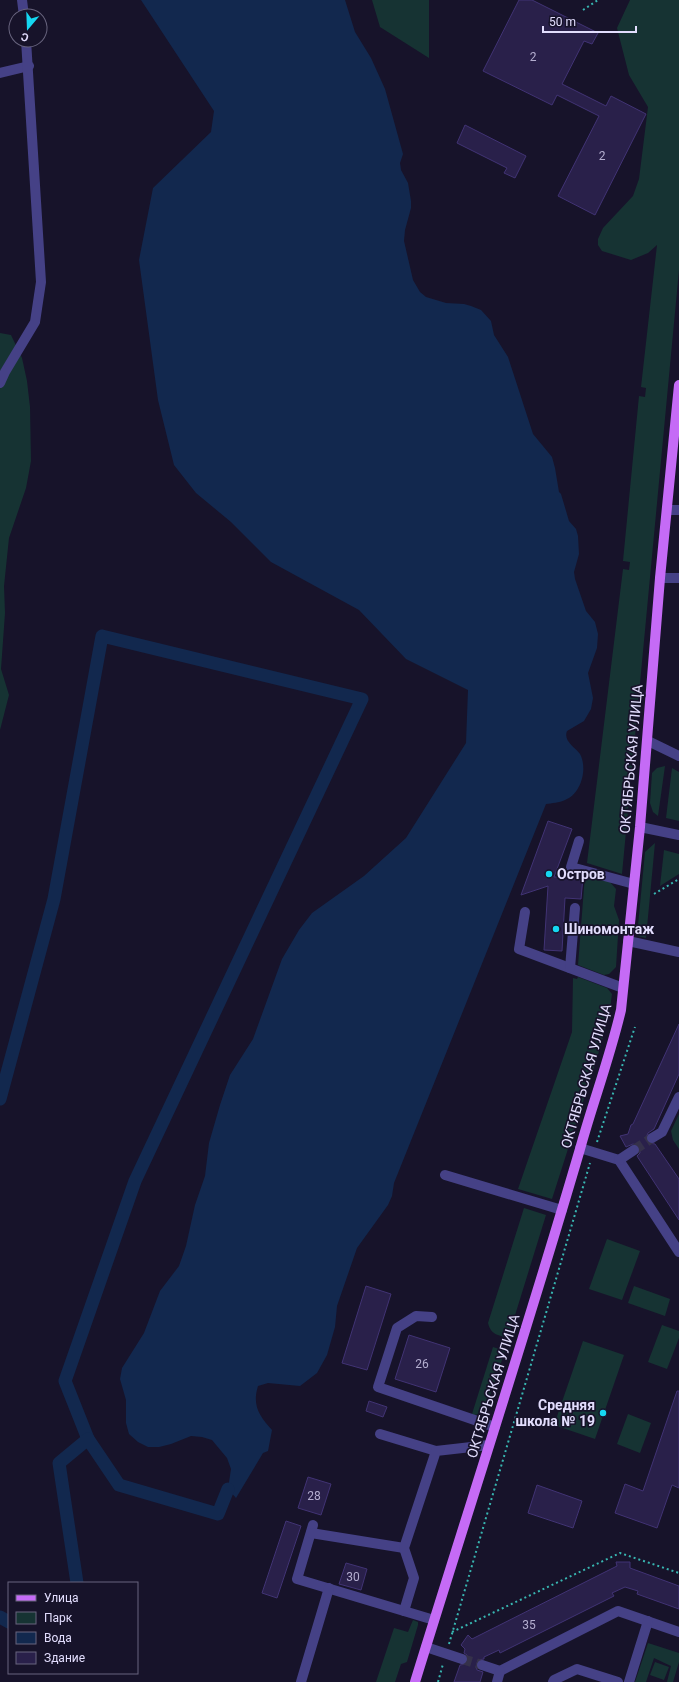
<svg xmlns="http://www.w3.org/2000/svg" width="679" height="1682" font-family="Roboto,sans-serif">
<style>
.green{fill:#163333}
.water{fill:#12284e}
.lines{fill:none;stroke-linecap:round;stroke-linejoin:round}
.canal{stroke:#12284e;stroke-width:13}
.building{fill:#29204a;stroke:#413374}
.minor-tunnel{stroke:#35314a;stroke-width:10;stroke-dasharray:10 5;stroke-linecap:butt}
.path{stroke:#38b6b1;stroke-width:2;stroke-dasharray:2 3;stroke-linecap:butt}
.minor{stroke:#454186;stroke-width:10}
.major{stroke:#c56bf6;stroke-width:10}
.poi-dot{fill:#15d7f1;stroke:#17132a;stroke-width:1.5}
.labels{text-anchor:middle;stroke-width:3.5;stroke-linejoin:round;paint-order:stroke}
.number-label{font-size:12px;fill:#b4aed0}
.street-label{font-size:14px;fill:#e2ddfd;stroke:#17132a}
.poi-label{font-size:14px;font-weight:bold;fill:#e2ddfd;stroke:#17132a;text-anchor:start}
</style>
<rect width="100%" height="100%" fill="#17132a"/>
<!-- green -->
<g class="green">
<path d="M372,0H429V58L380,27Z"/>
<path d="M630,0H679V270L622,874L587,863L623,569L629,570L630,562L623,561L639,396L645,397L646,388L641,387L657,245L648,253L631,260L602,251L598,245V239L603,228L633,196L639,179L648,107L629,75L617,28Z"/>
<path d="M0,333L11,335L22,358L27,381L30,407L31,461L26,488L9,538L4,586L5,613L1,669L9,695L0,730Z"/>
<path d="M665,766L658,816L653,812L650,803L652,773L657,768Z"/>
<path d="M672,768L679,772V821L666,818Z"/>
<path d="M655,843L646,938L637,936L645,852Z"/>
<path d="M664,850L679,854V874L660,886Z"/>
<path d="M585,875L609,881L616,889L614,906L619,920L616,967L609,974L604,975L578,965Z"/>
<path d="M578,977L607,988L612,994L609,1016L597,1058L552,1199L518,1189L572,1032L573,978L577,979Z"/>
<path d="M679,1114V1149L673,1140L671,1131Z"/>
<path d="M524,1208L546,1215L508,1338C498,1335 491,1335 488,1323Z"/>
<path d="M607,1239L640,1251L622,1300L589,1289Z"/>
<path d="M634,1286L670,1299L665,1316L628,1303Z"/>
<path d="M662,1325L679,1331V1338L667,1369L648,1362Z"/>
<path d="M583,1341L624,1355L595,1439L554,1425Z"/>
<path d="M493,1347L505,1351L487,1405L482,1412L473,1416L472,1414Z"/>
<path d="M628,1414L651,1423L640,1453L617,1444Z"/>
<path d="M413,1620L418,1622V1625L407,1662L401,1664L395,1682H376L394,1628L408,1632Z"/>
<path d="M648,1643L679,1653V1662L673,1682H667L671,1666L654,1658L646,1682H635Z"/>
<path d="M655,1662L669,1667L664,1680L650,1675Z"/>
</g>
<!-- water -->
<path class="water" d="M141,0H345L355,32L371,58L385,89L403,154L400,163L401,170L408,183L411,201V208L405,230L404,241L413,280L420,292L426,297L446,303L464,304L471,306L481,310L491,321L494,335L508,357L533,434L552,457L555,468L559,492L561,494L569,521L576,529L578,536L579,554L574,572L575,579L586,611L595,622L598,634L597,648L588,673L593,698L591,709L584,721L567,731C563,741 575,747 580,754C588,769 581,794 565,800C559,803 552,803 546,804L394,1183L392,1196L388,1205L357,1248L337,1306L335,1327L327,1355L317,1373L300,1386L268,1383L258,1386C252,1405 259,1416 272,1430L268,1451L263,1453L236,1498L228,1489L231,1469L227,1458L212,1440L202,1437L191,1436L171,1444L159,1447H148L138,1442L129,1434L126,1423V1400L120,1379L122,1368L144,1333L160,1291L179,1266L186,1246L195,1205L205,1176L209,1143L220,1105L230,1075L253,1039L282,959L299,930L312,913L364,876L406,838L466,743L468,690L406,659L359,610L271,562L231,522L196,493L174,465L158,400L139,260L153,188L211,132L214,111Z"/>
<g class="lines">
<!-- canal -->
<g class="canal">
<path d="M0,1099L54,899L102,636L362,699L135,1181L65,1381L88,1439"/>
<path d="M77,1583L59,1463L88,1439L119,1485L218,1514L228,1489"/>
<path d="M0,1617L9,1622"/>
</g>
</g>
<!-- building -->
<g class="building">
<path d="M519,0H532L598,33L592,44L584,41L562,84L606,106L611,96L646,114L595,215L558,196L599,116L557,95L552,105L483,71Z"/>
<path d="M465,125L526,156L515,178L504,173L507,168L457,143Z"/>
<path d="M548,821L572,829L554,877H583L581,899L565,898L562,951L544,950L548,886L521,895Z"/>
<path d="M679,1024V1074L654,1129L648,1133L646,1138L649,1143L655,1144L679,1179V1220L637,1156L640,1153L639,1146L633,1144L626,1147L620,1136L628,1134L631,1125L633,1124Z"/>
<path d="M366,1286L391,1294L367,1370L342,1363Z"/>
<path d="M409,1335L450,1348L436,1392L395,1379Z"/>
<path d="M677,1391H679V1488L672,1485L657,1528L615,1513L625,1484L643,1491Z"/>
<path d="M369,1401L387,1407L383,1417L366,1411Z"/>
<path d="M308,1477L331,1484L321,1515L298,1508Z"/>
<path d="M537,1485L582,1501L573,1528L528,1513Z"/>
<path d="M286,1521L301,1526L277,1598L262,1593Z"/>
<path d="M616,1562H630V1568L679,1586V1609L637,1594L638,1591L625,1587L612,1593L614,1596L500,1653L499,1650L484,1657V1659L478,1660L476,1667L477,1670L483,1672L480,1682H454L460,1665L466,1664L468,1661L467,1655L464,1653L465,1649L461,1645L468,1635L472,1639L617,1566Z"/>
<path d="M346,1563L367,1569L361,1590L339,1584Z"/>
</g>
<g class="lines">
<!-- minor-tunnel -->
<g class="minor-tunnel">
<path d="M634,1150L652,1138"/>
<path d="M462,1659L482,1665"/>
</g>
<!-- path -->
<g class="path">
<path d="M583,10L598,0"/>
<path d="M654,894L679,879"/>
<path d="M597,1142L635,1027"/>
<path d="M452,1632L620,1553L679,1573"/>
<path d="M449,1644L590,1163"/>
<path d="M438,1682L443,1664"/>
</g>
<!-- minor -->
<g class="minor">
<path d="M22,0L24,16"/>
<path d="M0,73L29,66"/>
<path d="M0,383L5,372L35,322L41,282L26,40"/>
<path d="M668,510H679"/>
<path d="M660,578H679"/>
<path d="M648,741L679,756"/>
<path d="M640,827L679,835"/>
<path d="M579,841L571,867L634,884"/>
<path d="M525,912L519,949L623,988"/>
<path d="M628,941L679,952"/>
<path d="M570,968L575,908"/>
<path d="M652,1138L662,1132L679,1097"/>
<path d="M580,1148L619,1160L679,1252"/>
<path d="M619,1160L634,1150"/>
<path d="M445,1175L562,1210"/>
<path d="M432,1317L416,1316L397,1328L378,1387L495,1427"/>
<path d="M380,1434L436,1451"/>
<path d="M313,1525L297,1579L434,1620"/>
<path d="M311,1533L404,1548"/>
<path d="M404,1611L414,1578L404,1548L436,1451L489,1445"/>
<path d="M426,1647L462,1659"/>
<path d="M482,1665L500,1671L618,1611L679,1632"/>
<path d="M301,1682L329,1588"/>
<path d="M497,1682L500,1671"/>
<path d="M553,1682L554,1680L577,1669L618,1682"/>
<path d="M629,1682L648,1621"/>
</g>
<!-- major -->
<path class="major" d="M415,1682C470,1504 528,1327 580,1149C593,1102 610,1057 621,1010L640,827L660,578L679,385"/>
</g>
<!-- markers -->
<g class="poi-dot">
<circle cx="549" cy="874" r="4"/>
<circle cx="556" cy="929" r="4"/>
<circle cx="603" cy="1413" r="4"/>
</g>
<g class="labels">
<!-- number labels -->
<g class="number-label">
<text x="533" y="61">2</text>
<text x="602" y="160">2</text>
<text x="422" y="1368">26</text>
<text x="314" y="1500">28</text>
<text x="353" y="1581">30</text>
<text x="529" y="1629">35</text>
</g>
<!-- street labels -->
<g class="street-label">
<text transform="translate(631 759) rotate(-85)" y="5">ОКТЯБРЬСКАЯ УЛИЦА</text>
<text transform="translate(586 1076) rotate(-74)" y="5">ОКТЯБРЬСКАЯ УЛИЦА</text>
<text transform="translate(493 1386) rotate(-73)" y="5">ОКТЯБРЬСКАЯ УЛИЦА</text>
</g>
<!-- poi labels -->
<g class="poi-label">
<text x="557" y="879">Остров</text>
<text x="564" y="934">Шиномонтаж</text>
<text x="595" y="1410" text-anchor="end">Средняя<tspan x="595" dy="16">школа № 19</tspan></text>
</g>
</g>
<!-- legend -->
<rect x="8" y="1582" width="130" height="92" fill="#17132a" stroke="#68647e"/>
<rect x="16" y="1595" width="20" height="6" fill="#c56bf6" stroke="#68647e"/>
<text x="44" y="1602" font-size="12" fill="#e2ddfd">Улица</text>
<rect x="16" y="1612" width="20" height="12" fill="#163333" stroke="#68647e"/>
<text x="44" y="1622" font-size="12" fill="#e2ddfd">Парк</text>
<rect x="16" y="1632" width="20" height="12" fill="#12284e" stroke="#68647e"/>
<text x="44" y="1642" font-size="12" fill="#e2ddfd">Вода</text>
<rect x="16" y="1652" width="20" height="12" fill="#29204a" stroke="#68647e"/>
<text x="44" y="1662" font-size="12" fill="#e2ddfd">Здание</text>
<!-- north arrow -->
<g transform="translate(28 28) rotate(199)"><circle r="19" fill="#17132a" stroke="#68647e"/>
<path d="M0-3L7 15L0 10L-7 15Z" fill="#15d7f1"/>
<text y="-6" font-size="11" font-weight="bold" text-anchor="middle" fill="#e2ddfd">С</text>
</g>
<!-- scale -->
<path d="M543 26v6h93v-6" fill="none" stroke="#e2ddfd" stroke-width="2"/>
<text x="549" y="26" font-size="12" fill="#e2ddfd" stroke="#17132a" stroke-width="3" paint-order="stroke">50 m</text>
</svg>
